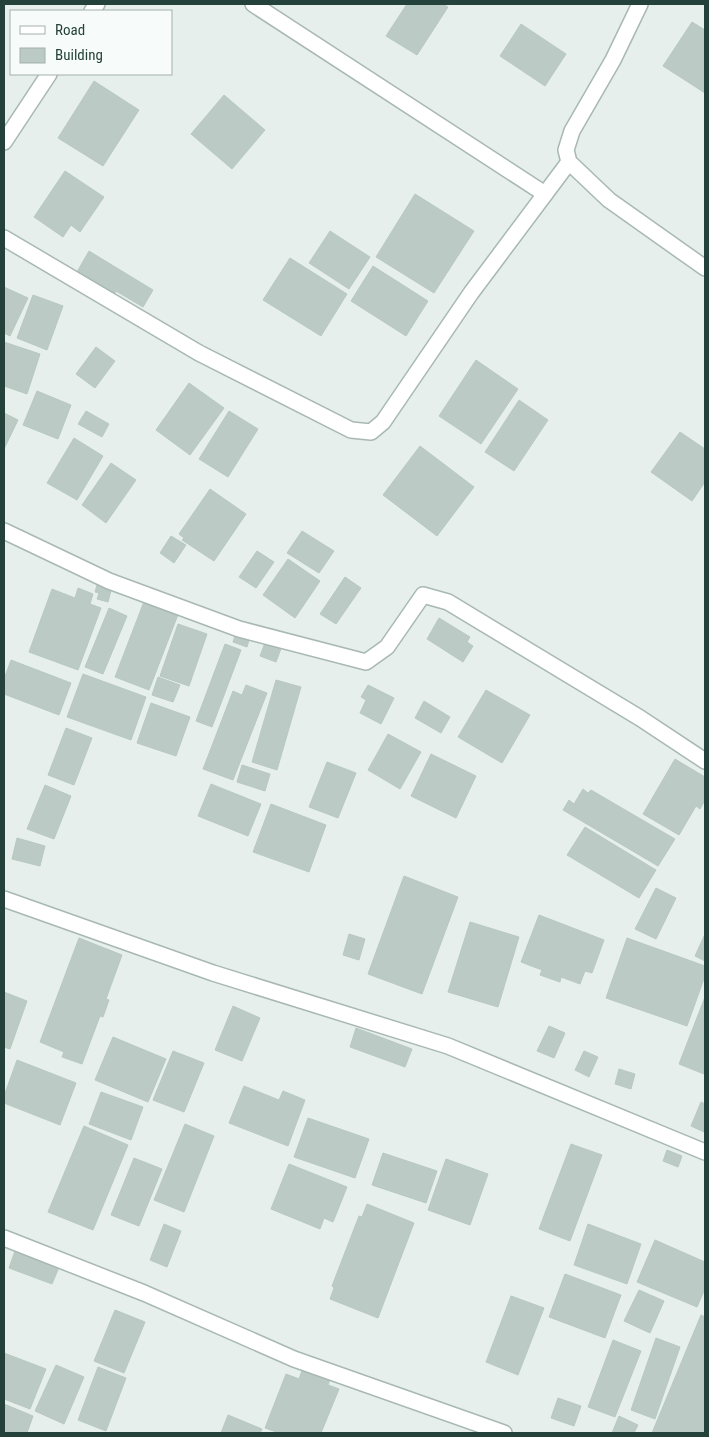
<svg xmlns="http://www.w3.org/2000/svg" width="709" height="1437" font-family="'Roboto Condensed',sans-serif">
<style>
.building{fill:#bbcac4;stroke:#b8c9c2}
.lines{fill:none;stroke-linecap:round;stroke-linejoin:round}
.minor-casing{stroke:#a8b8b2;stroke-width:18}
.minor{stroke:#fff;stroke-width:15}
</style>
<rect width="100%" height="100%" fill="#e6efeb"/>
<!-- building -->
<g class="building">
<path d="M407,4H443L448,7L417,55L386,36Z"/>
<path d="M692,22L705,30V93L663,66Z"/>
<path d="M521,24L566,54L545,86L500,56Z"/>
<path d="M94,81L139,110L103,166L58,138Z"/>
<path d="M224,95L265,130L232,169L191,134Z"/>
<path d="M65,171L104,197L80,232L71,225L63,237L34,217Z"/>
<path d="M415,194L474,231L434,293L376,257Z"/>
<path d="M330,231L370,257L349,289L309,263Z"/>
<path d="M89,251L153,290L143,307L116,291L114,295L77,272Z"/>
<path d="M290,258L347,294L321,336L263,300Z"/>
<path d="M373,266L428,301L406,336L351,301Z"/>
<path d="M4,287L28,298L10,336L4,333Z"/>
<path d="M33,295L63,306L47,350L17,338Z"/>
<path d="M4,342L40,354L27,394L4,386Z"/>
<path d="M96,347L115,361L95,388L76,374Z"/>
<path d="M476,360L518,389L481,444L439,416Z"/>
<path d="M189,383L224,408L190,455L156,430Z"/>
<path d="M37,391L71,405L58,439L23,425Z"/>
<path d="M519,400L548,420L514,471L485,452Z"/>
<path d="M86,411L109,424L102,437L78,424Z"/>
<path d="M229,411L258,429L228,477L199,459Z"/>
<path d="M4,413L18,420L4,449Z"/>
<path d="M680,432L705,449V482L692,501L651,472Z"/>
<path d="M74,438L103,456L77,500L47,483Z"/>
<path d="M420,446L474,487L437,536L383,495Z"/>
<path d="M111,463L136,480L106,523L82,505Z"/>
<path d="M210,489L246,514L214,561L182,540L184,538L179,534Z"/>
<path d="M302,531L334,551L319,573L287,553Z"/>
<path d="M171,536L186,545L174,563L160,553Z"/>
<path d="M257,551L274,562L256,588L239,577Z"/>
<path d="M288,559L320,581L295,618L263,595Z"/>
<path d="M101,571L115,575L108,602L97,599L99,593L95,592Z"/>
<path d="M345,577L361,588L336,624L320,614Z"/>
<path d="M78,588L93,594L90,604L101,608L78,670L29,652L52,589L75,598Z"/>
<path d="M145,599L179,612L149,690L115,677Z"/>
<path d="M109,608L127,616L103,674L85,667Z"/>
<path d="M439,618L470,637L467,642L473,646L463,662L427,639Z"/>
<path d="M178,624L207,634L189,686L160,676Z"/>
<path d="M237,629L251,633L247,647L233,642Z"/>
<path d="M266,640L282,646L276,662L260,656Z"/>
<path d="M225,644L241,650L212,727L196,721Z"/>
<path d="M11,660L71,683L59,715L4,694V679Z"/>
<path d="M83,674L146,697L131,740L67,717Z"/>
<path d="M158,677L180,685L173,702L152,695Z"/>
<path d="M276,680L301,687L277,770L252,762Z"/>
<path d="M246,685L267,693L233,780L203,769L233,691L242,695Z"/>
<path d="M368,685L394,698L381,724L360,713L366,700L361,697Z"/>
<path d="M486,690L530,715L502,763L458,737Z"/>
<path d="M424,701L450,717L441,733L415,718Z"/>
<path d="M151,703L190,717L176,756L137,743Z"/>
<path d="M66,728L92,738L74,785L48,775Z"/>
<path d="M388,734L421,752L400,789L368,770Z"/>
<path d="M431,754L476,776L456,818L411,796Z"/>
<path d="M675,759L705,777V800L700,809L696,806L679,835L643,814Z"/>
<path d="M327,762L356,773L338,818L309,807Z"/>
<path d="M242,765L270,774L265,791L237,782Z"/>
<path d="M211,784L261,804L248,836L198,816Z"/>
<path d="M45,785L71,796L54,839L27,829Z"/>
<path d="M583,789L588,793L591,790L675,839L658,866L563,810L569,800L574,804Z"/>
<path d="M271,804L326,825L309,872L253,852Z"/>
<path d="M585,827L656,870L639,898L567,855Z"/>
<path d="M17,838L45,846L40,866L12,859Z"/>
<path d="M404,876L458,897L422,994L368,974Z"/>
<path d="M656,888L676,898L656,939L635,929Z"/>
<path d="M539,915L604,940L592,973L585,971L580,984L561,977L560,982L540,975L542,970L521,962Z"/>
<path d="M470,922L519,937L498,1007L448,992Z"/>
<path d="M349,934L365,939L359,960L343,955Z"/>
<path d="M705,934V961L695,956Z"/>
<path d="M79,938L122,955L106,999L109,1000L103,1017L100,1016L82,1064L62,1057L64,1052L40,1042Z"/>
<path d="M627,938L705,966V976L687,1026L606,998Z"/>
<path d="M4,992L27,1001L10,1049L4,1047Z"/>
<path d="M705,997V1070L704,1074L679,1064Z"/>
<path d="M233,1006L260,1018L242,1061L215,1050Z"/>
<path d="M549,1026L565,1033L554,1058L537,1051Z"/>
<path d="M356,1028L412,1049L405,1067L350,1047Z"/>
<path d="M113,1037L166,1059L148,1102L95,1080Z"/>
<path d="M173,1051L204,1063L184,1112L153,1100Z"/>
<path d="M584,1051L598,1057L589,1077L575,1070Z"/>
<path d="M17,1060L76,1083L60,1125L4,1103V1096Z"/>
<path d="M619,1069L635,1074L631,1089L615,1084Z"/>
<path d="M244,1086L279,1100L283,1091L305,1100L288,1146L229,1123Z"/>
<path d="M101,1092L143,1107L131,1140L89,1124Z"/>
<path d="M701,1102L705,1104L704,1132L691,1126Z"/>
<path d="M308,1118L369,1139L355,1178L294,1157Z"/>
<path d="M185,1124L214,1136L184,1212L154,1200Z"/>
<path d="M84,1126L128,1145L93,1230L48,1212Z"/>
<path d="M571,1144L602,1155L570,1241L539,1229Z"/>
<path d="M667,1150L682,1156L678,1167L663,1161Z"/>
<path d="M383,1153L437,1171L426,1203L372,1185Z"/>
<path d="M134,1158L162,1169L139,1226L111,1215Z"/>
<path d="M446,1159L488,1174L470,1225L428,1210Z"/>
<path d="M289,1164L347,1187L333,1222L324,1218L320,1229L271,1209Z"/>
<path d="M367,1204L414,1223L378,1318L330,1299L334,1288L332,1286L359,1216L362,1217Z"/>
<path d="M164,1224L181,1231L167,1267L150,1260Z"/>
<path d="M588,1224L641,1244L627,1284L574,1265Z"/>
<path d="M655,1240L705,1262V1289L697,1307L637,1282Z"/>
<path d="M16,1248L60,1265L52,1284L9,1268Z"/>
<path d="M565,1274L621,1295L605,1338L549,1317Z"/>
<path d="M639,1290L664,1301L650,1333L624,1321Z"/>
<path d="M511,1296L544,1308L518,1375L486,1362Z"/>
<path d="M115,1310L145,1322L124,1373L94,1361Z"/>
<path d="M701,1315L705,1317V1433H652Z"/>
<path d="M656,1338L680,1347L655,1419L631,1410Z"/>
<path d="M613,1340L641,1351L615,1417L588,1407Z"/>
<path d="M4,1353L46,1369L30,1409L4,1399Z"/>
<path d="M56,1365L84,1377L64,1424L35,1411Z"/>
<path d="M98,1367L126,1378L106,1431L78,1420Z"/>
<path d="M303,1368L330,1379L328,1385L339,1389L321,1433H279L265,1428L286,1374L299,1379Z"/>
<path d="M558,1398L581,1406L574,1426L551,1418Z"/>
<path d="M4,1404L33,1416L27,1433H4Z"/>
<path d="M228,1415L262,1429L260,1433H221Z"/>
<path d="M619,1416L638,1425L634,1433H612Z"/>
</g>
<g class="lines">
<!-- minor casing -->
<g class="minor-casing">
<g id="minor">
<path d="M253,4L545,194"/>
<path d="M640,4L613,60L572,131L566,150L569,162L609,200L705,268"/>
<path d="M92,11L97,4"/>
<path d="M4,142L49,74"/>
<path d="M4,238L199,353L351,430L371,432L383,422L471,293L569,162"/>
<path d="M4,531L109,581L239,629L366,662L387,647L423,595L448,602L640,718L705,761"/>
<path d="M4,899L213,973L448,1046L705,1152"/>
<path d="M4,1238L144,1293L294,1359L504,1433"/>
</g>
</g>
<!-- minor -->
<use href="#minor" class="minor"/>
</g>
<!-- border -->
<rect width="709" height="1437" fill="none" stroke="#24423a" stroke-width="10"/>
<!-- legend -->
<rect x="10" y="10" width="162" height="65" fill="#f7fbf9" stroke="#a3b1ad"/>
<rect x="20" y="26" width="25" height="8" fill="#ffffff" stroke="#a3b1ad"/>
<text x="55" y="35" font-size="15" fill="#24423a">Road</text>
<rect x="20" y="48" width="25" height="15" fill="#bbcac4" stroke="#a3b1ad"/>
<text x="55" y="60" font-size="15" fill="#24423a">Building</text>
</svg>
